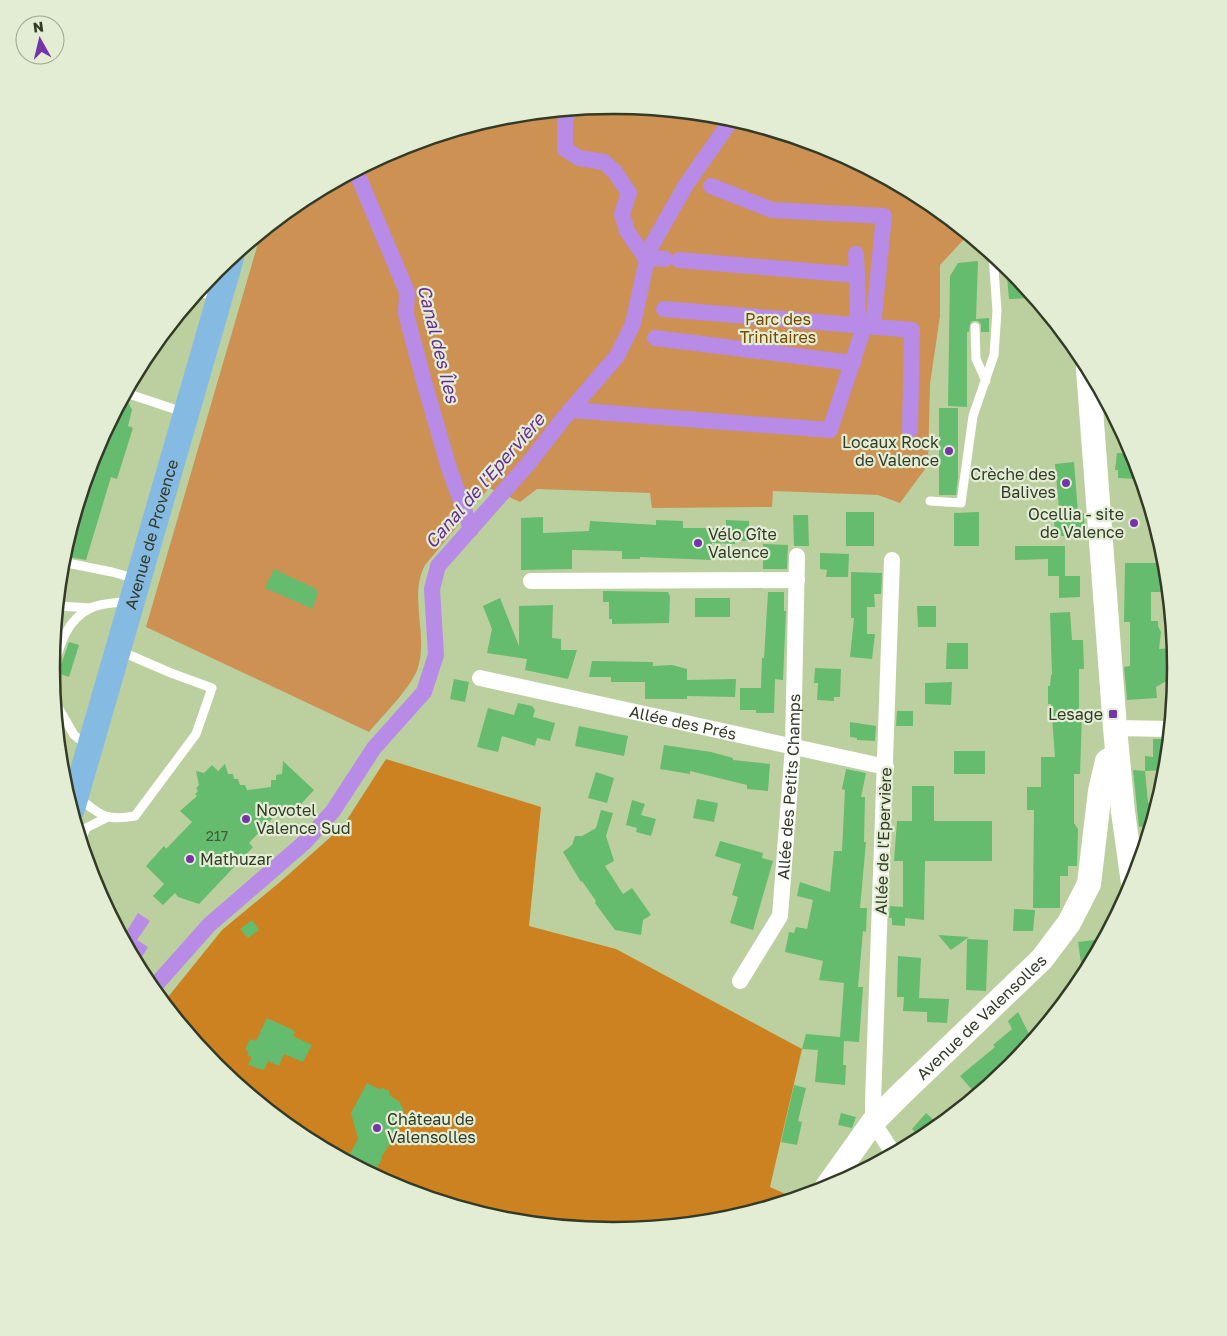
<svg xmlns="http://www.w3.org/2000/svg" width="1227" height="1336" font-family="'Golos Text',sans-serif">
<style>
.green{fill:#cc9153}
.forest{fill:#cd8222}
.water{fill:#b88be7}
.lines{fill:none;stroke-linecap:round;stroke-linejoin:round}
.canal{stroke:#b88be7;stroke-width:16}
.building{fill:#65bb6e}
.lane{stroke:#fff;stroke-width:9}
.street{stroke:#fff;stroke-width:16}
.secondary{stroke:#fff;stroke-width:24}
.primary{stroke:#85bae3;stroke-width:26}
.poi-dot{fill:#7534a9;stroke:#e2edd4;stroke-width:2}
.labels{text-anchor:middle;stroke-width:4.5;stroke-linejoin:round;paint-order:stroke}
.number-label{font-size:14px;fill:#405b39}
.park-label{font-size:16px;fill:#7a4700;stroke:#e2edd4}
.poi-label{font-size:16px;fill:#333b27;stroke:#e2edd4;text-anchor:end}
.street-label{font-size:16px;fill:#333b27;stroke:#e2edd4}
.water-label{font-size:18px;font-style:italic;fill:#682c97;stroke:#e2edd4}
.rim{fill:none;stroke:#333b27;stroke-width:2.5}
</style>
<rect width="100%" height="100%" fill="#bcd09f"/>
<!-- green -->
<path class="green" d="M614,106L723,117L829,149L926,201L968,235L940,265V316L930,384L928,465L900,503L878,495L773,491L772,507L652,508L650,493L537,489L520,502L489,488L425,565C409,595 427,631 419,664C415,684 383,715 369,732L146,627L261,233L301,200L399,148L504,117Z"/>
<!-- forest -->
<path class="forest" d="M386,759L541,807L529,926L616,949L802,1049L770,1187L794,1198L723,1219L613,1230L504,1219L398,1187L301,1135L216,1065L164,1002L222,930L280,882L343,826Z"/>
<!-- water -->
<path class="water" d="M138,913L150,921L137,940L148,947L142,957L131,950L134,944L123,937Z"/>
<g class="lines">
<!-- canal -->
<g class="canal">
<path d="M568,110L565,123V149L579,158L604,162L615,172L629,193L622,214L627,231L647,260"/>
<path d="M356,171L407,292L406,314L425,385L448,465L471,529"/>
<path d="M711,186L772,210L884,216L873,327"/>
<path d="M856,254L857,275"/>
<path d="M647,258L665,259"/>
<path d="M679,260L857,275L858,326"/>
<path d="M664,309L912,330L910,430"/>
<path d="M655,338L853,363"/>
<path d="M570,410L830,430L864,327"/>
<path d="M153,988L209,925L305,842L333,811L374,748L424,692L436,655L432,589L438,566L528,464L563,419L617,356L633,324L649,250L686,185L732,119"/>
</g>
</g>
<!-- building -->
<g class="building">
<path d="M978,261L976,319L989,318V332H981V324L978,321H972L970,324L969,332H967V407L948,406L950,276L958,263Z"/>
<path d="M1006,266L1011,271L1033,298L1009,299Z"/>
<path d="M123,398L127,400L132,410L128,426L133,428L117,479L111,477L86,560L63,556L94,453Z"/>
<path d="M939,408H958V478L956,495H939Z"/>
<path d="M1117,453L1133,454L1137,465L1136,479L1118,478V470H1115Z"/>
<path d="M1074,462L1078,513H1084L1085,536H1055L1054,520H1060L1055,464Z"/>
<rect x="846" y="512" width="28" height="34"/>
<path d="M979,512V546H954V513Z"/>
<path d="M793,515H808L809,546H794Z"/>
<path d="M543,517V533L589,531L590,521L656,525V520L683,521V528H726V520L749,521V541H735V544L712,543L711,560L640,557V559H622V551L572,550V569L521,570V518Z"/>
<path d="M763,544L788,545L787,569H763Z"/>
<path d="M1015,546H1065V576H1080V597L1059,598V576H1048V559L1015,560Z"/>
<path d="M820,553L849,554L848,577H826L827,570L820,569Z"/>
<path d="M1125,563H1165L1167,592H1151V621H1158V626L1161,632L1159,649L1174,648L1176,668L1175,676L1156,687L1157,698L1127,700L1124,667L1130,666V622H1124Z"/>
<path d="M274,569L318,590L313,609L265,588Z"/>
<path d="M851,572L882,573L881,594H874L875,607H867V634H875L872,659L850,657L854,618H851Z"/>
<path d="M603,591L668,592L670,597L669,623L612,624V619H609V602H603Z"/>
<path d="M768,592H784V611H786L783,680L775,679L774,713H756V710H740V688H761L762,658H764Z"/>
<path d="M500,598L519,646V606L553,605L552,638L561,639V650H577L568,679L525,670L527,659L487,653L492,629L483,606Z"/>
<rect x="695" y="598" width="35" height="19"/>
<path d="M917,606H936V627H918Z"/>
<path d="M1070,612L1072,640H1083L1084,669H1079V715H1082L1080,774H1074V823L1078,829L1077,866H1068V876H1060V908H1033L1034,810H1027V787H1041V757H1055L1051,704H1048V686H1050L1051,675H1052L1050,613Z"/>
<path d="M69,642L79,645L69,677L58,673Z"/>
<path d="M947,643H968V669H946Z"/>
<path d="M592,661L653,662V666L672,665L687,669V680L736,679L735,697L687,696V699H645V682H611V677H589Z"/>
<path d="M815,668L841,669L840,697H834V701L817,700L818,683H814Z"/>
<path d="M454,679L469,682L465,702L450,699Z"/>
<path d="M952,682L951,705L925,704V683Z"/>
<path d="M518,703L532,706L535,710L533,717L555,723L550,741L537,738L535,746L502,736L498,752L477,747L488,708L514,715Z"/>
<path d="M897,711H913V726H896Z"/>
<path d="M850,722L876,726L875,741L857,740V738L850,737Z"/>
<path d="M579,726L628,736L624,756L575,746Z"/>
<path d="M1153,739H1169L1166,770L1145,771V756L1153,757Z"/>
<path d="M664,745L711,752L733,758V760L770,764L768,791L747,789V785L690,771V774L660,769Z"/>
<rect x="954" y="751" width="31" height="23"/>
<path d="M283,761L314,790L290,816L282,808L249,843L253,847L199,904L178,897L175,893L163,905L153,896L164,884L146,866L164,846L166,849L192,822L180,811L197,796L195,794L198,791L196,788L199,785L196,771L204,773L212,765L218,771L225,764L228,774H233L234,779H238L240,785H245L247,790L271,787V780H276V775L282,774Z"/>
<path d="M846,769L866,773L861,797H865L864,842H866L860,908H867L866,932L863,931L858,987H863L859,1042L844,1041L843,1065H846L845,1085L815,1082L818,1050L802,1049L806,1034L840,1037L844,983L819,980L823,961L785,952L789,932L794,933L796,927L807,929L813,900L797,896L800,882L830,892L834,851H842L845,790L842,789Z"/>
<path d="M1133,770L1145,771L1148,803H1149L1152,817H1149V826L1139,827Z"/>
<path d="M596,772L614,778L607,803L588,798Z"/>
<path d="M912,786H934V821H992V861H925L924,920L905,918V926L892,925V918H889L890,906L903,907V861H894L897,821H912Z"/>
<path d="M697,799L718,803L714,822L693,818Z"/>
<path d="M632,800L645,804L641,815L656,819L651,836L636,832L637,828L626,825Z"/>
<path d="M601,810L613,813L606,836L614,861L605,866L623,894L632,888L651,915L643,920L641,935L615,930L595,903L596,901L582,881L581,882L563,852L572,845L575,836H582L596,828Z"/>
<path d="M720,841L763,853L762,858L773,861L753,930L730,923L738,897L732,895L741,864L715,856Z"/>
<path d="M1014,909L1035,910L1033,931H1013Z"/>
<path d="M252,920L259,930L248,938L240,929Z"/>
<path d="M938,935L969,937L951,950Z"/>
<path d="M967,939L988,940L986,991L966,990Z"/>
<path d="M1103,939L1098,948L1083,976L1078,942Z"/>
<path d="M898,956L921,958L919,998L949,999L947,1023L927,1022V1012L903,1011L904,997H897Z"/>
<path d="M1018,1012L1032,1040L1011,1066L1007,1062L974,1092L960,1076L995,1047L993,1045L1012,1029L1008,1021Z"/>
<path d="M267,1018L295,1031L293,1036L312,1045L303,1062L284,1054L279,1066L268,1061L264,1070L248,1065L252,1057L247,1055L249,1051L245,1050L250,1039L256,1041Z"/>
<path d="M367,1083L379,1089L383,1088L389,1091V1095L400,1102L404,1112L397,1132L381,1158L382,1159L375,1171L348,1157L358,1139L351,1113Z"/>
<path d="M794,1085L806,1088L798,1121L802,1122L797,1145L781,1142Z"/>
<path d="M841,1113L856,1117L852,1128L838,1125Z"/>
<path d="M926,1113L937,1123L935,1126L936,1127L921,1138L912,1129Z"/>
</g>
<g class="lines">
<!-- lane -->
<g class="lane">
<path d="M975,327L976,359L986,381"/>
<path d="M126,393L183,412"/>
<path d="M930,501L961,503L973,416L994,355L997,311L993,255"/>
<path d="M62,562L112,572L137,579"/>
<path d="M57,606L91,608"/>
<path d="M52,673C59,648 65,620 91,608C100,603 119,603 129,601"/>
<path d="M54,700L74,735L88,746"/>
<path d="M79,798C101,816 107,821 135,816L196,734L212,688L171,673L120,651"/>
<path d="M81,840L86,828L106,818"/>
</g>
<!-- street -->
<g class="street">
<path d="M201,289L220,294"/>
<path d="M892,560L873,1101V1122L893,1153"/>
<path d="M531,581L797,580"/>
<path id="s1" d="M480,678L886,767"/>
<path d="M1115,728L1170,729"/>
<path id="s2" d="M740,981L780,916L793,747L797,556"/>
</g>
<!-- secondary -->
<g class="secondary">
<path d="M1088,369L1115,728L1123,812L1133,883"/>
<path id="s3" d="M826,1188L873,1122L902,1093L1042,959L1069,923L1089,884L1100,791L1107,761L1117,755"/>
</g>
<!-- primary -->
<path class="primary" id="s4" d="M72,809L231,258"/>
</g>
<!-- markers -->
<g class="poi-dot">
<circle cx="949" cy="451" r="5"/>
<circle cx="1066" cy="483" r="5"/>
<circle cx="1134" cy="523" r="5"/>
<circle cx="698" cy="543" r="5"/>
<rect x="1108" y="709" width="10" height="10" rx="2.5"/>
<circle cx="246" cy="819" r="5"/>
<circle cx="190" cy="859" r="5"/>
<circle cx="377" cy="1128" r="5"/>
</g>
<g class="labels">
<!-- number labels -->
<g class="number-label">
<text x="217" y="841">217</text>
</g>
<!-- park labels -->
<g class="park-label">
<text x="778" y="325">Parc des<tspan x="778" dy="18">Trinitaires</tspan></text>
</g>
<!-- poi labels -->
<g class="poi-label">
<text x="939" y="448">Locaux Rock<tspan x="939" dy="18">de Valence</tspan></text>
<text x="1056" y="480">Crèche des<tspan x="1056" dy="18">Balives</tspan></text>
<text x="1124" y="520">Ocellia - site<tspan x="1124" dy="18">de Valence</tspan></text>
<text x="708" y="540" text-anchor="start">Vélo Gîte<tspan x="708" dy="18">Valence</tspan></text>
<text x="1103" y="720">Lesage</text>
<text x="256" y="816" text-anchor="start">Novotel<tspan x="256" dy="18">Valence Sud</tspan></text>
<text x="200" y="865" text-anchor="start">Mathuzar</text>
<text x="387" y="1125" text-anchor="start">Château de<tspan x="387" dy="18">Valensolles</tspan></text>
</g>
<!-- street labels -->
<g class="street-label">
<text dy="6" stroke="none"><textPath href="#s4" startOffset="286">Avenue de Provence</textPath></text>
<text dy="6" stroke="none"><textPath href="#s1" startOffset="208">Allée des Prés</textPath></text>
<text dy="6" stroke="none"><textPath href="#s2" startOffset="206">Allée des Petits Champs</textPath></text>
<text transform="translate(883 841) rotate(-88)" y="6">Allée de l'Epervière</text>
<text dy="6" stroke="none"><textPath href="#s3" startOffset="232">Avenue de Valensolles</textPath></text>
</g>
<!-- water labels -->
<g class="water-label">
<text transform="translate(438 344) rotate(76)" y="6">Canal des Îles</text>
<text transform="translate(485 481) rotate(-49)" y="6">Canal de l'Epervière</text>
</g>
</g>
<!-- crop -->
<path d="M0 0H1227V1336H0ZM613 114H614A553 553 0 0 1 1167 667V669A553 553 0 0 1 614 1222H613A553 553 0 0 1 60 669V667A553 553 0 0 1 613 114Z" fill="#e2edd4" fill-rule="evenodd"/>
<path class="rim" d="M613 114H614A553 553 0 0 1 1167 667V669A553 553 0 0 1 614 1222H613A553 553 0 0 1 60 669V667A553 553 0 0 1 613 114Z"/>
<!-- north arrow -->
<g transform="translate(40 40) rotate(352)"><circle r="24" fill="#e2edd4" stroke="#9ca68f"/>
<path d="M0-4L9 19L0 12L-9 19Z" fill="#7534a9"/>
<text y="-8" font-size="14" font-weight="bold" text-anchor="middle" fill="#333b27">N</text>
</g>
</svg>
